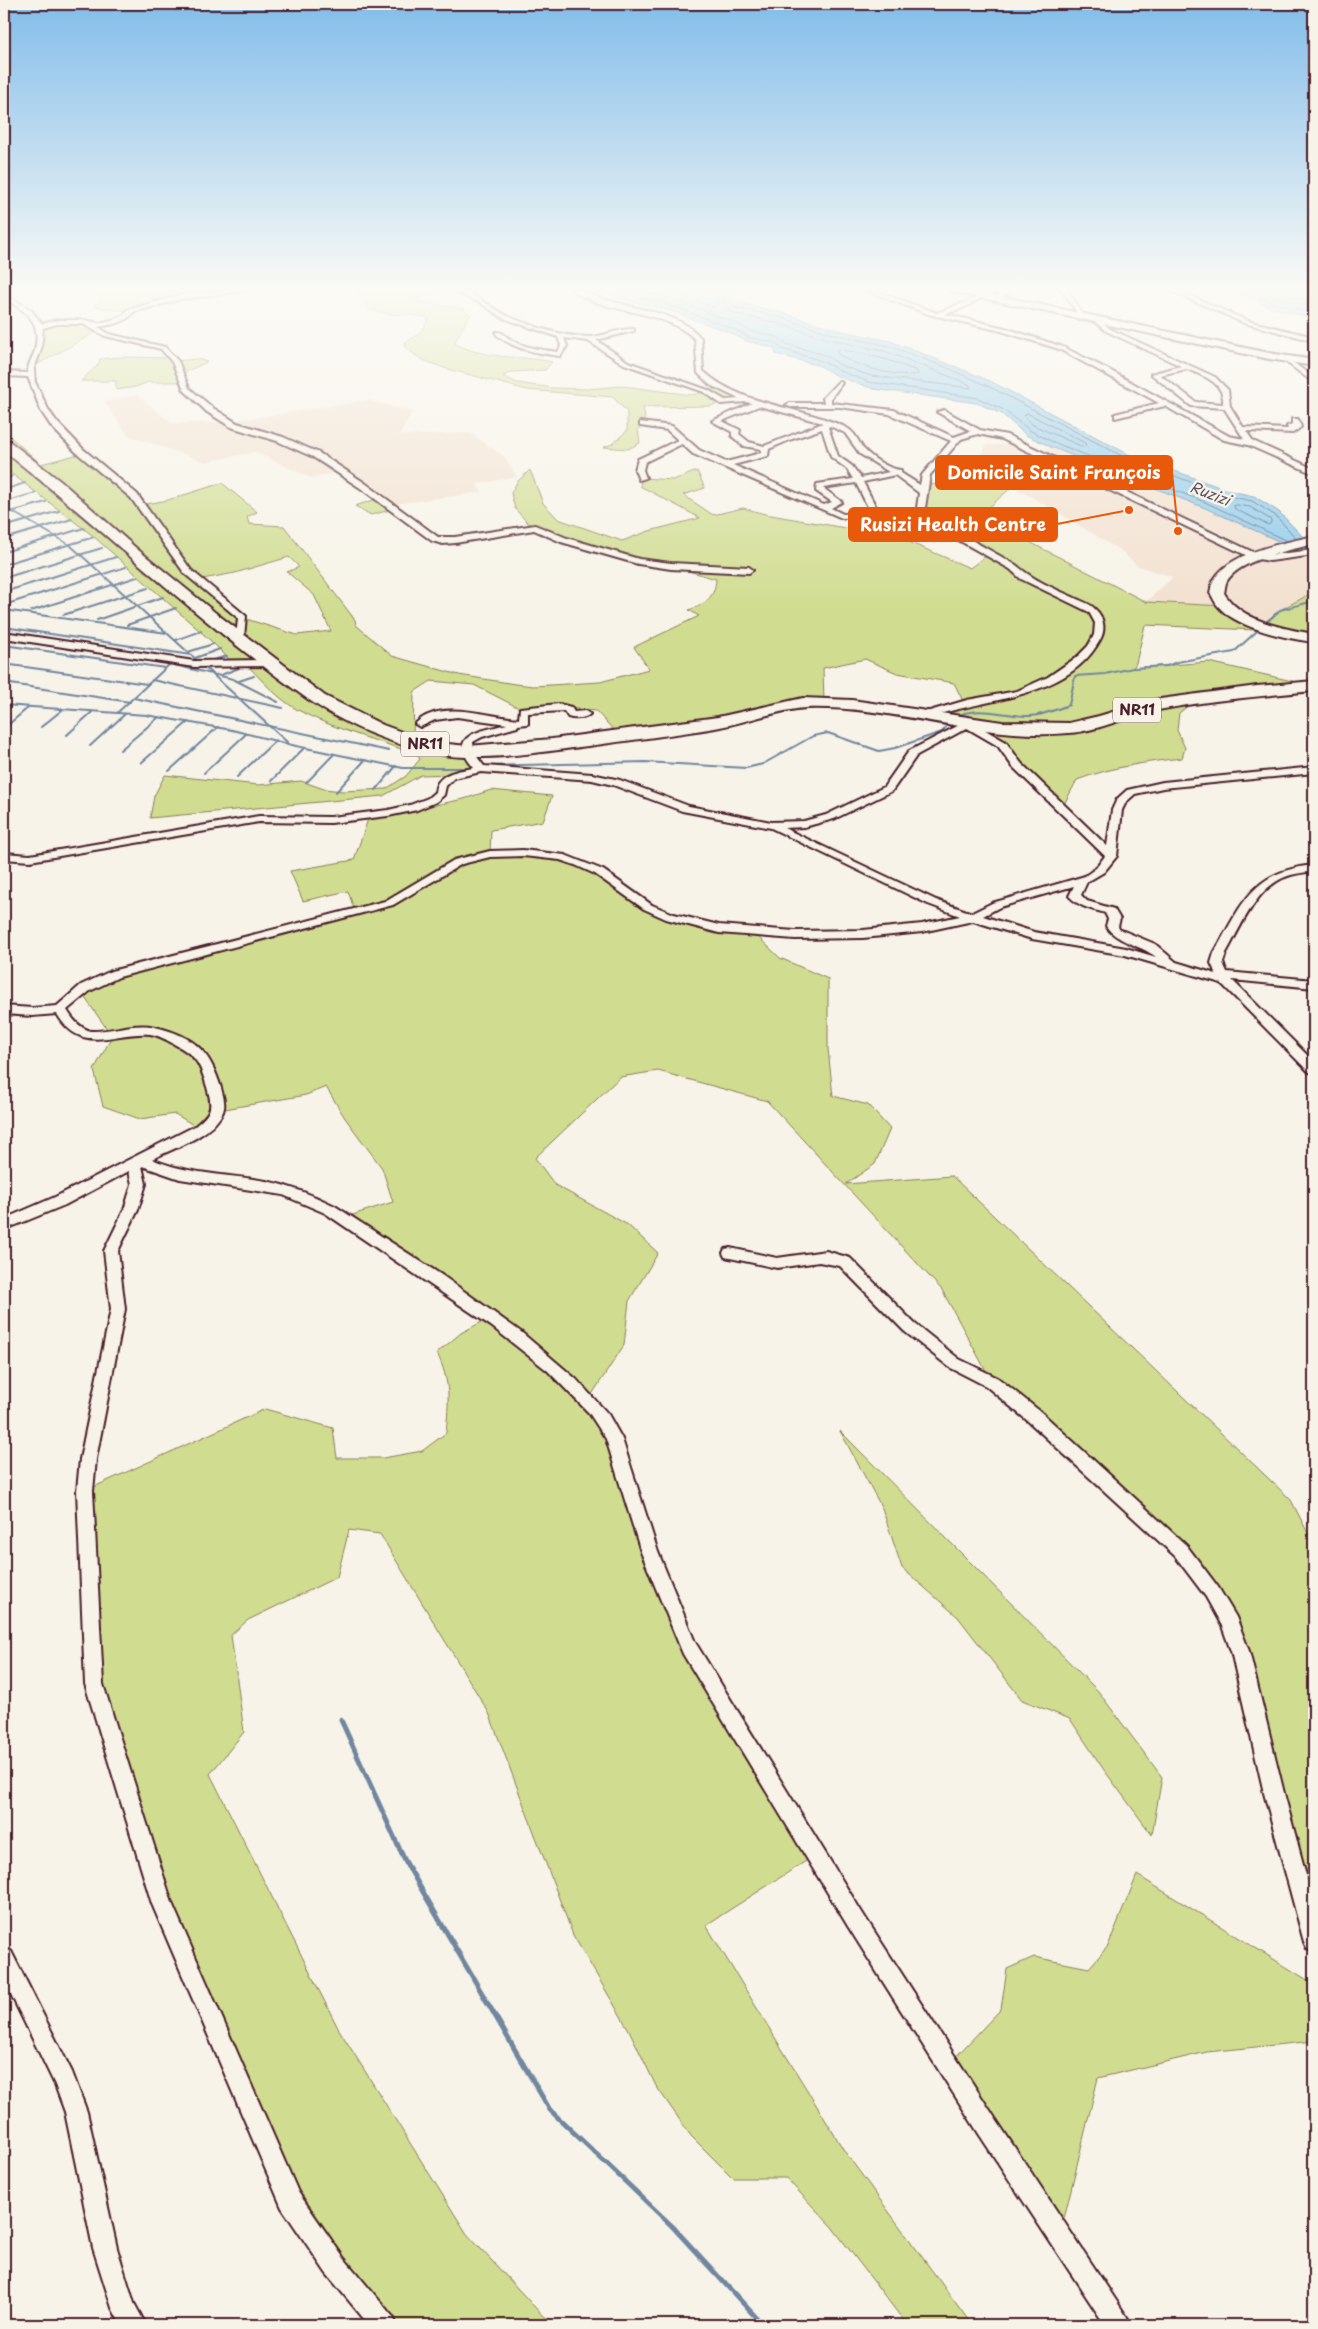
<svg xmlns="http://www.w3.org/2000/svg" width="1318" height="2329" font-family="'Playpen Sans',sans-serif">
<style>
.built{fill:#f2e0cf}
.green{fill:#d0dc8f;stroke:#8d7e5d;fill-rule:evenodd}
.water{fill:#8bcaec;stroke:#71869f}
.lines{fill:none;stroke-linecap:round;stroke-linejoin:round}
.shore{stroke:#646378;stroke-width:1}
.stream-far1{stroke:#71869f;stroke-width:2}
.stream{stroke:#71869f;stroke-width:5}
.street-casing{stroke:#4a1f2b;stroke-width:4}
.primary-casing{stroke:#4a1f2b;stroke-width:4}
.highway-casing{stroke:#4a1f2b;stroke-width:4}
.street{fill:#f7f3e8;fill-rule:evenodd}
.primary{fill:#f7f3e8;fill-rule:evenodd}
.highway{fill:#f7f3e8;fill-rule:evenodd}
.labels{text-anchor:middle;stroke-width:5;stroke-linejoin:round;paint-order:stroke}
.far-water-label{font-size:15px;font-style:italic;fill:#5e5265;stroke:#f7f3e8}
.shield{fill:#f7f3e8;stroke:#7e5f64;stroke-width:1}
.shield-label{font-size:15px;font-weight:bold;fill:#4a1f2b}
.leader{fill:none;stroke:#e8590c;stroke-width:2}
.callout-dot{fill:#e8590c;stroke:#f7f3e8;stroke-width:2}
.callout{fill:#e8590c;stroke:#e8590c;stroke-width:2}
.callout-label{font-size:18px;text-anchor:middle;font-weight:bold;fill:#fff}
</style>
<rect width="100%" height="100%" fill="#f7f3e8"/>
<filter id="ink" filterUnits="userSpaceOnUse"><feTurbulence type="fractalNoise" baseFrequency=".02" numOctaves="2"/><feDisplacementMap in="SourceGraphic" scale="10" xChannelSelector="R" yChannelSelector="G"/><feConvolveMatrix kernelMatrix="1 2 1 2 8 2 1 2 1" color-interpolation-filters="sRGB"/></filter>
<g filter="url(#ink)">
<!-- built -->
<g class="built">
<path d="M137,395L172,423L228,422L369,400L412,412L399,436L470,433L503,456L517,477L476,484L482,492L388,505L341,471L311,478L255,452L206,462L128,435L104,402Z"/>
<path d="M1017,444L1034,451L1051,447L1205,508L1314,557V592L1280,610L1261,625L1225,606L1146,602L1173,577L1138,566L1120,550L1013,486L977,468L986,445Z"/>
</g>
<!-- green -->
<g class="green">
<path d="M91,289H191L183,291L181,299L135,311L114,310L94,306L102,297L94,295L98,291Z"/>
<path d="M357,289H452L454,290L411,300L463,309L470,315L454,343C485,360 519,355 552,362L545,370L512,372L503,376L517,383L553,388L587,389L622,386L692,395L719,388L739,396L711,406L643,407L645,418L638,430L640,443L628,449L604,447L612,444L627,431V412L613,397L527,390L444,368L421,359L406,348L405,342L417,336L425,326L429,318C404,311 362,322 357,289Z"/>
<path d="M79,321L98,331L31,368L40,327L50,324Z"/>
<path d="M120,357L173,358L175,361L197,359L207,362L181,374L183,382H148L136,387L116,390V381H81L99,364L100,359Z"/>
<path d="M4,431L41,464L83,453L141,505L168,500L222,483L257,512L247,517L249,524L284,526L355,620L356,625L392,656L459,675L515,684L534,686L600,682L649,669L634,647L699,616L689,610C705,604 715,598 716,579L671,566L614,556L528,523L515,509L511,493L517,482L530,470L543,503L558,519L622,541L649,531L700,518L640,486L642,478L673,480L697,471L705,488L683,495L713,515L743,508L765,514L897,537L970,568L988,554L942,527L921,508L925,484L970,486L977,468L1013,486L979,516L1146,602L1225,606L1261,625L1280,610L1314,592V638L1277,631L1145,625L1136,663L1133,668L1209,662L1314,686L1198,698L1179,713L1177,730L1185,748L1182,758C1146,762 1112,767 1077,780L1062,808L1005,748L969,725L926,715L964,703L954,683L897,673L865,659L823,668L824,703L618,735L596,711L559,707L523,710L474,685L431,681L414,692L413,741L468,752L481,769L456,774L421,775L383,796L150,818L154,796L165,775L258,785L301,781L324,789L343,791L386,789L406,776L420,759L416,754C376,740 333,729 296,709C279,699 263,682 250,668L236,666L210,640L92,535L4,468ZM289,557L299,567L287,572L314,595L331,631L297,635L243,618L197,580L235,573Z"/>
<path d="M380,498L394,509L371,515L355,506Z"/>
<path d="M491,790L552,796L543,821L491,830L490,854L523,853L579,863L670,917L753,932L780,958L828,979V1049L833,1096L868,1105L890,1129L875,1164L846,1184L952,1176L1291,1500L1314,1545V1942L1274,1793L1240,1651L1181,1551L992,1382L942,1290L767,1101L658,1071L620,1077L535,1158L555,1185L628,1225L658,1253L629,1301L624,1345L589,1399L614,1439L676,1620L817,1854L706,1925L845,2152L972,2325H907L832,2227L786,2178H733L691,2136L656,2086L629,2030L573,1935L489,1713L380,1534L349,1530L337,1577L248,1620L231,1635L244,1732L210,1774L338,2028L467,2234L543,2316L561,2325H385L354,2292L314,2238L162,1904L94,1684L85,1491L265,1409L333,1428L337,1458H383L422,1451L446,1433C449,1401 451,1383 437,1353L461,1333L491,1317L343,1218L393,1202L382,1168L345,1118L326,1087L306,1095L219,1110L200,1129L175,1114L140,1119L103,1106L94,1070L112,1036L80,991L97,980L355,912L348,891L303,901L290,871L354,860L368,819L464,799Z"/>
<path d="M840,1431L1098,1691L1162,1777L1152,1835L1104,1770L1070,1719L1022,1700L958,1617L902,1568L882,1508Z"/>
<path d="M1137,1875L1314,1984V2041L1207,2052L1098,2078L1060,2235L948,2065L1001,2009L1007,1969L1034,1957L1089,1968L1108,1946Z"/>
</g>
<!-- water -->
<g class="water">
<path d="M605,289H737L734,300L738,303L780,312L842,331L890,341L949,364L990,381L1128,454L1230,491L1254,496L1279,512L1304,538L1314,543V557L1205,508L1051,447L1026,435L1002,414L977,403L874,389L837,376L820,366L776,354L774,348L746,341L731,333L662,308L617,298Z"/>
<path d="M1233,289H1314V319L1267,306Z"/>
</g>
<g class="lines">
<!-- shore -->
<g class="shore">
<path d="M613,289L621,294L667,304L733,329L748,337L776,343L782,349L822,361L840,371L869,382L978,398L1004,410L1029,430L1053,442L1207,503L1287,541"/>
<path d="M631,289L669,298L736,323L750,331L778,337L786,344L825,355L842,366L871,376L971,388L970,385L959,380L887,352L828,339L777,323L733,313L723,303L725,289"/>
<path d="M662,289L713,307L716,305L718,289"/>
<path d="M732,289L729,300L733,307L779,317L830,333L889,346L948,368L988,386L1126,458L1229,496L1252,501L1276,516L1297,539"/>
<path d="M1243,289L1269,301L1314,314"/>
<path d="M1256,289L1271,296L1314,308"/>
<path d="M839,349L885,359L917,371L918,374C899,378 850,366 836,352Z"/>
<path d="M1027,413L1085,443L1086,446L1083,447L1033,425L1024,417Z"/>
<path d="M1237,505L1250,507L1271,520V523L1268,525L1235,509L1234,506Z"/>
</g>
<!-- stream-far1 -->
<g class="stream-far1">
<path d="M4,479L12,476"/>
<path d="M4,490L25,483"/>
<path d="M4,502L36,493"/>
<path d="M4,507L70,545L287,742"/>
<path d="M4,514L46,502"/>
<path d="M4,527L59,511"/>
<path d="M4,539L72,519"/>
<path d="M4,552L84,528"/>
<path d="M5,564L94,537"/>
<path d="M4,578L102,548"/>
<path d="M4,592L116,557"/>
<path d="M4,605L126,567"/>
<path d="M4,610L167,633"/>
<path d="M31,611L137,577"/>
<path d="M63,615L148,588"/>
<path d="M97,620L163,597"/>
<path d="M127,625L176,608"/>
<path d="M4,627L191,655"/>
<path d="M176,640L201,631"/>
<path d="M4,645L165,668"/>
<path d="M188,652L213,644"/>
<path d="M195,658L220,649"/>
<path d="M206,662L227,656"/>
<path d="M4,664L147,684"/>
<path d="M170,664L233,679L278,702"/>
<path d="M221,675L239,668"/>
<path d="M152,680L283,708"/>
<path d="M239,681L254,676"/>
<path d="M4,683L130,702"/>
<path d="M134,698L389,751"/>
<path d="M4,705L146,715L232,730L296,746L403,768H475"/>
<path d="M118,712L170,664"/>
<path d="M954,717C980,704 1004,717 1031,716C1044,715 1057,709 1069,705L1075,676L1105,674L1133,668L1167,666L1177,662L1234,652L1280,610L1314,601"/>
<path d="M9,724L29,707"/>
<path d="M41,727L62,710"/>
<path d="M67,735L92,712"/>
<path d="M90,746L125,714"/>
<path d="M120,750L159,717"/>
<path d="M141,763L188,722"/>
<path d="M481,766L645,762L746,768L763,764L813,736L828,733L879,751L895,748L942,732L950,722"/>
<path d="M169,771L218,727"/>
<path d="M204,773L247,733"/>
<path d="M237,777L276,740"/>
<path d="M271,781L304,748"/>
<path d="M307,782L334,754"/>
<path d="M376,790L396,766"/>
<path d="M336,792L365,760"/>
</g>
<!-- stream -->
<path class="stream" d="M341,1720L405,1861L550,2110L672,2226L763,2325"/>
<!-- street casing -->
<g class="street-casing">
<g id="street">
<path d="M240,289H258L182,299L133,312C127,323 110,325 98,327L109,334L165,347L178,361L189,388L213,408L237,423L283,437L319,453L365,483L438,537H455L535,525L567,538L639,559L671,563L749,567L753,570L749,573L671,569L638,564L561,542L534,530L455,543L443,544L432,541L359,487L313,457L277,441L231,427L207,412L184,390L172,362L161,349L105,336L83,324H57L43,328L41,350L34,368L35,382L49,411L57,422L83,449L137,494L191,570L246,616L244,637L236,639L238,618L185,574L131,498L77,453L51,426L41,411L28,377L4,376V372L28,373C27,364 33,358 35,350C42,320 26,312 4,298V293L32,311L42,324L57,320H84L99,323L112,320L124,315L127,310L182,295Z"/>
<path d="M449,289C472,288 488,307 507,316C532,326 562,337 589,337C604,337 619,328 634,329V331L596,340L628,362L708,390L725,400L739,399L710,385L698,373L695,339C660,306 605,316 571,289C582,288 593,296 604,299C636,310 678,311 701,338L703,371C743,407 798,405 845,427C854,431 857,439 862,447C870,457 888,469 901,470V473L920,485L922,475L951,441L889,414L840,407H790L786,405L790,403H824L823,398L839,381L842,383L831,398V403L894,410L954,437L971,431L937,412L944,410L980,430L1007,435L1257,554L1270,555L1314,550V555L1270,561L1252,558L1002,439L978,434L961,439L930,475L925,508L936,520L1016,565C1033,580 1055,589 1075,598C1081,601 1091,604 1095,609C1104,617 1106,630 1100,640C1068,699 986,698 929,717H923V713L967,700L1017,691L1048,677L1077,657L1088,646L1094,635L1095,623L1089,612L1021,579L1010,569L930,524L917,508L919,493L895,475L863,482L876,507L869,517L842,518L693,454L682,444L645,462L643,470L646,478L639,480L635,470L638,459L678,440L667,430L640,426V422L672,426L699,450L726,462L761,453V449L743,446L732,436V432L712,421L752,403L746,402L721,404L704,392L624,364L588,341L564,338L567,346L560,356C537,353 514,350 496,334V332C503,331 507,338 513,341C527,348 543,350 558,352L561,346L558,337L503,318L479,302ZM759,406L823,423L764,446L749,442L739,434L740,430L722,421ZM830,426L845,433L860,454L889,472L861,478L852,466L838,456L828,427ZM822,429L831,457L847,469L853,479L817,484L816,491L832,502L824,505L733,465L768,456L769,449L792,439ZM856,483L868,507L864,513L843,514L831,508L842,502L823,488Z"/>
<path d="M862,289H870L937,313L983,295V297L963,308L945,314L1005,328L1063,347L1109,370L1229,436L1244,439L1224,408L1191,406L1151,374L1181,366L1106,331L1094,321L1099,320L1110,329L1215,377L1228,390L1230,406L1243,427L1288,429L1287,426L1292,424V419H1298L1301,427L1293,433L1246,431L1253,441L1314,469V474L1248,445L1224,440L1165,406L1115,418V414L1159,403L1059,349L1001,331L928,314ZM1187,369C1203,376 1225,382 1223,404L1196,402L1160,375Z"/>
<path d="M1007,289H1014L998,300H994V298Z"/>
<path d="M1061,289H1067L1085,319H1081Z"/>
<path d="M1167,289H1175L1248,321L1314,337V341L1244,323Z"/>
<path d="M1282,357H1286L1314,378V383L1282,359Z"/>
<path d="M4,632L194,661L270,660L275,663L270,666L194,667L4,638Z"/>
<path d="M559,704L571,707L574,712L585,711L590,714C585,719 574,719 568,717L564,711L528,713V724L518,725L517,727L482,737L473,742L474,753L484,766L592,774L620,780L689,806L771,822L804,821L826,815L884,787L909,751L971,719L975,720V724L1006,742L1021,763L1107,846L1112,810L1117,799L1127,790L1163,782L1314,767V773L1163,788L1135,794L1126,802L1122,810L1117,856L1104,872L1087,882L1081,895L1087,901L1114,909L1120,919L1118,926L1119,929L1155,944L1176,962L1216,974L1211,963L1214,953C1242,904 1252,871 1314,865V871C1307,872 1299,873 1291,875C1257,884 1242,925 1226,953L1223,963L1227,972L1314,980V988L1232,980L1314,1062V1073L1309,1072L1221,983L1125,955L1032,939L973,921L922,932L863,938L795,939L719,933L666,919L644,909L595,874L575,865L560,860L523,856L490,857L462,864L393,905L119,977L90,991L67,1010C73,1020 79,1027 90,1031C111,1032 134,1022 155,1027C194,1036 210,1051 221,1088C224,1099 227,1108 220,1117C206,1138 174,1148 152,1159C189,1175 228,1174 266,1181C290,1186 313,1195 335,1206L443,1276L521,1332L576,1379L608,1414L622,1439L658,1552L695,1642L863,1914L995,2118L1127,2317L1131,2325H1105L979,2134L849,1928L683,1654L641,1552L606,1439L589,1413L548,1371L491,1326L325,1213L283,1195L180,1179L142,1166L146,1184L138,1210L118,1251L125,1309L96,1459L93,1491L103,1684L172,1903L298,2192L343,2257L393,2317L397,2325H369L326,2273L282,2208L152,1904L85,1684L77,1491L80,1459L111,1309L104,1251L124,1210L132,1184L129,1171L65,1205L4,1230V1219L55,1197L195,1126C212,1112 213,1108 207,1087C200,1064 197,1056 174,1044C167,1040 158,1035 150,1034C113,1031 82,1056 57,1014L32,1016L4,1014V1006L32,1008L57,1006L81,985L111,971L385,901L454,860L490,851L523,850L565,855L603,870L652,905L674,914L719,925L795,931L863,930L922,924L960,916L928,904L771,828L682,811L613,785L592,780L481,772L454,778L446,786L444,795L436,802L417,810L388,816L331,823L259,822L30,861L4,859V853L30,855L259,816L331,817L388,810L410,805L428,798L435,792C437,772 458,771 474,768C444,734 482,731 507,724L457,717L435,720L420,727L415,724C440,698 488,717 519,719L520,708ZM967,728L998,746L1013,767L1105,856L1096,868L1085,876L992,903L972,913L936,900L784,828L804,827L834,819L892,791L917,755ZM1074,886L1069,896C1079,907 1092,909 1105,913L1108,919L1106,926C1116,942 1141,945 1156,957L1126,948L1034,932L983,916L1000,907Z"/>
<path d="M730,1248L777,1258L826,1251L850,1258L914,1323L959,1359L998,1378L1041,1412L1187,1546L1218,1587L1236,1617L1249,1651L1284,1793L1314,1905V1952L1307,1949L1304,1942L1264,1793L1231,1651L1222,1626L1206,1597L1175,1556L1029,1422L986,1386L949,1367L904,1331L840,1266L819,1262L777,1268L725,1257L723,1253L725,1249Z"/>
<path d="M4,1948L11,1951L72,2072L87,2112L117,2248L134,2303L146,2325H121L112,2308L93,2248L65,2112L55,2085L4,1980Z"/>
</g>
</g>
<!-- primary casing -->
<g class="primary-casing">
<g id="primary">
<path d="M948,289H966L1269,353L1314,360V366L1269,359L953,292Z"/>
<path d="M1314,536V544C1291,550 1240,559 1227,581C1225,584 1225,590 1224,593C1241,621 1284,629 1314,634V642C1288,639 1236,628 1218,606C1215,603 1213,597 1210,593C1211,588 1212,582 1215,578C1233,551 1285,543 1314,536Z"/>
</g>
</g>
<!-- highway casing -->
<g class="highway-casing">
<path id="highway" d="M4,440L9,441L64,484L137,549L217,614L325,696L383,725L418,738L448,744L468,746L552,739L718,717L803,698L852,700L1002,722L1069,723L1099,716L1153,700L1257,686L1314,681V691C1262,696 1209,700 1158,710C1128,715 1100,731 1069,733C980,741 894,705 806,708C776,710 745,723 715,728C673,735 630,740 588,746C550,751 505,758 467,757C435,757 400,745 370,733C321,713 287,684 245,652C162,587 86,515 4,451Z"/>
</g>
<!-- street -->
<use href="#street" class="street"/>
<!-- primary -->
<use href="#primary" class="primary"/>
<!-- highway -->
<use href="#highway" class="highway"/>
</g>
</g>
<!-- sky -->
<linearGradient id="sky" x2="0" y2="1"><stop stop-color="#83bdea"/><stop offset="0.47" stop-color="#fbfaf5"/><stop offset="1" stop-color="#fbfaf5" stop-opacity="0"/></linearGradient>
<rect width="1318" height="615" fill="url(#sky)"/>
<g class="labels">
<!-- far-water labels -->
<g class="far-water-label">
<text transform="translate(1210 494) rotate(21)" y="5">Ruzizi</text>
</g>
<!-- shield labels -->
<g class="shield">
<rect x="1113" y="697.5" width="48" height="25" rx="4"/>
<rect x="401" y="731.5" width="48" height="25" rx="4"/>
</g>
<g class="shield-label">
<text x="1137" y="715">NR11</text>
<text x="425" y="749">NR11</text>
</g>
</g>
<!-- callouts -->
<path class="leader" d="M1178 531L1172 472M1129 510L1057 524"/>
<g class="callout-dot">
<circle cx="1178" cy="531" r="5"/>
<circle cx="1129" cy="510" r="5"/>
</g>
<g class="callout">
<rect x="936" y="456" width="236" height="33" rx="5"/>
<rect x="849" y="508" width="208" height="33" rx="5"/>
</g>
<g class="callout-label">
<text x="1054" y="479">Domicile Saint François</text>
<text x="953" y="531">Rusizi Health Centre</text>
</g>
<!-- margin -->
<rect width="1318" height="2329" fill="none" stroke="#f7f3e8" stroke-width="20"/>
<rect x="10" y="10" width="1298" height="2309" fill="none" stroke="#4a1f2b" stroke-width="2" filter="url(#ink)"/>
</svg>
